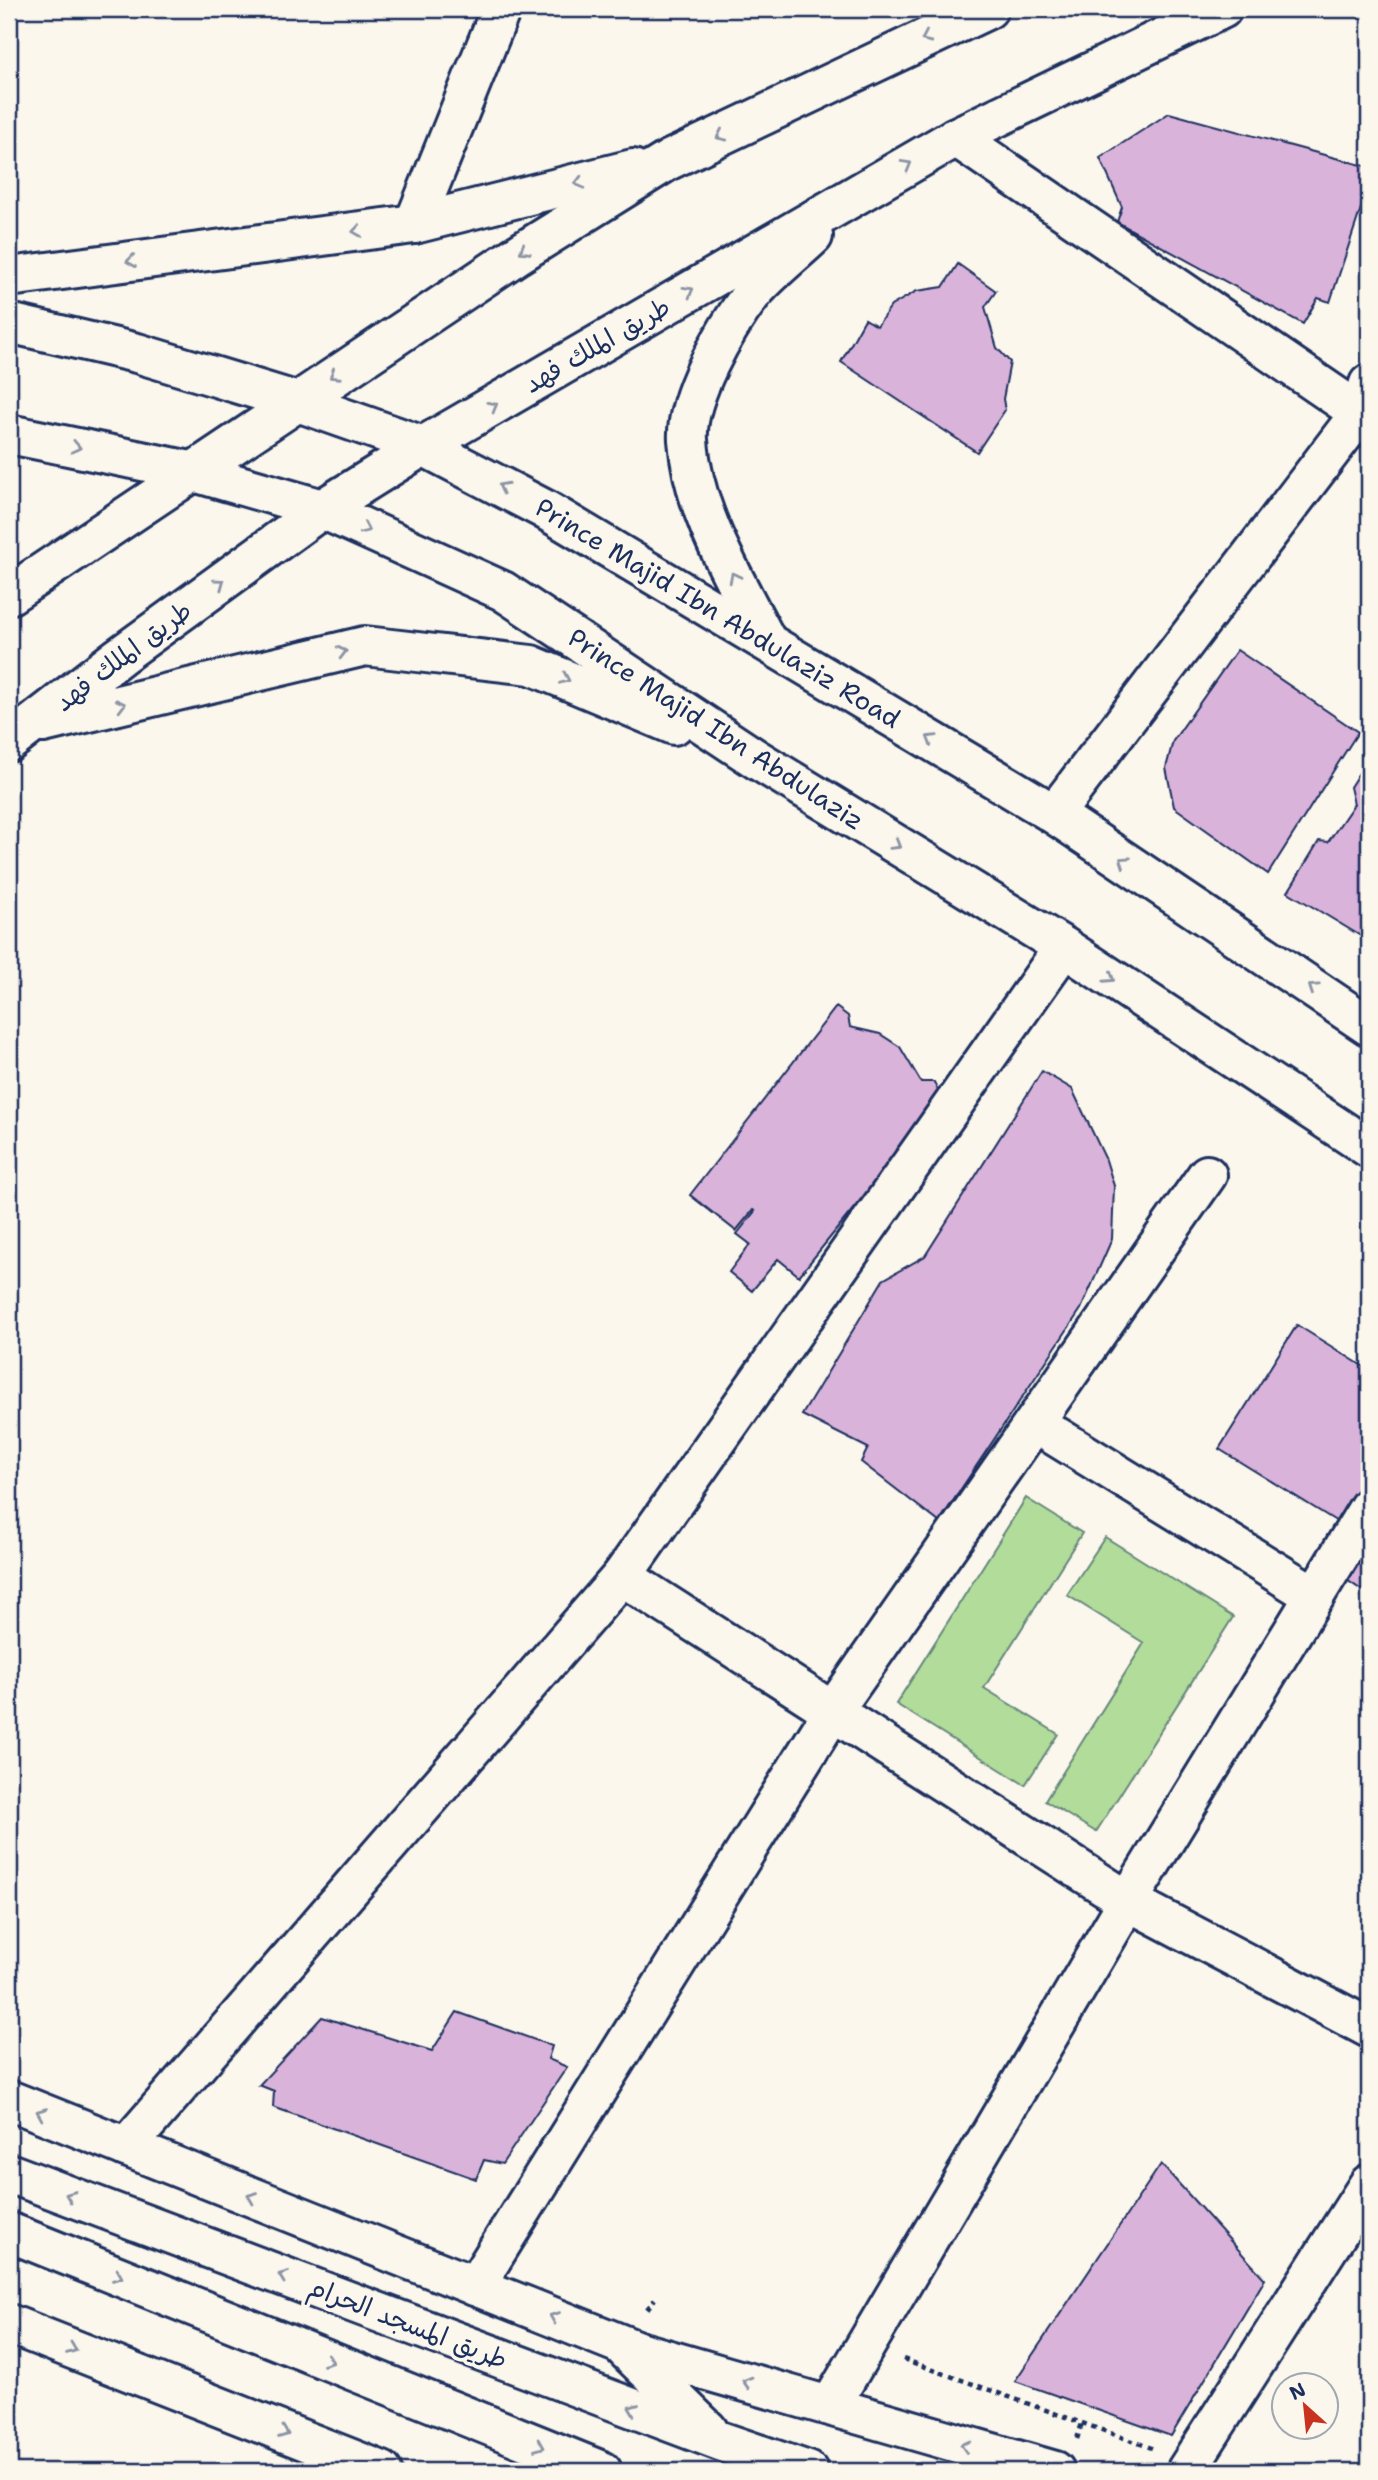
<svg xmlns="http://www.w3.org/2000/svg" width="1378" height="2480" font-family="'Shantell Sans','Playpen Sans Arabic',sans-serif">
<style>
.green{fill:#b2dc9a;stroke:#66867c;stroke-width:2}
.building{fill:#dab3db;stroke:#1b2f5e;stroke-width:2}
.lines{fill:none;stroke-linecap:round;stroke-linejoin:round}
.street-casing{stroke:#1b2f5e;stroke-width:44}
.primary-casing{stroke:#1b2f5e;stroke-width:44}
.path{stroke:#1b2f5e;stroke-width:4.5;stroke-dasharray:5 5;stroke-linecap:butt}
.street{stroke:#fbf7ec;stroke-width:38}
.primary{stroke:#fbf7ec;stroke-width:38}
.oneway{stroke:#8b93a5}
.labels{text-anchor:middle;stroke-width:7;stroke-linejoin:round;paint-order:stroke}
.street-label{font-size:26px;fill:#1b2f5e;stroke:#fbf7ec}
</style>
<rect width="100%" height="100%" fill="#fbf7ec"/>
<filter id="ink" filterUnits="userSpaceOnUse"><feTurbulence type="fractalNoise" baseFrequency=".0143" numOctaves="2"/><feDisplacementMap in="SourceGraphic" scale="14" xChannelSelector="R" yChannelSelector="G"/><feConvolveMatrix kernelMatrix="1 2 1 2 8 2 1 2 1" color-interpolation-filters="sRGB"/></filter>
<g filter="url(#ink)">
<!-- green -->
<g class="green">
<path d="M1026,1498L1082,1533L984,1688L1058,1734L1025,1785L896,1704Z"/>
<path d="M1105,1537L1233,1617L1096,1832L1045,1801L1144,1643L1067,1595Z"/>
</g>
<!-- building -->
<g class="building">
<path d="M1169,113L1369,167V184L1330,302L1318,298L1303,324L1117,222L1122,207L1100,158Z"/>
<path d="M958,264L996,291L985,307L997,348L1010,362L1003,399L1005,410L977,452L841,362L865,319L877,326L891,306L917,291L943,287Z"/>
<path d="M1237,650L1358,732L1268,874L1174,807L1166,768L1173,741Z"/>
<path d="M1369,757V941L1288,892L1319,841L1328,842L1354,804L1350,787Z"/>
<path d="M836,1007L848,1016L850,1027L880,1034L900,1047L921,1082H934L942,1099L799,1276L778,1259L752,1291L729,1272L750,1244L737,1234L755,1211L753,1210L736,1231L690,1195Z"/>
<path d="M1042,1071L1072,1089L1106,1160L1114,1186L1112,1239L1081,1309L939,1522L861,1462L868,1448L802,1415L883,1280L925,1256Z"/>
<path d="M1297,1325L1369,1370V1475L1339,1523L1219,1449Z"/>
<path d="M1369,1528V1595L1338,1574Z"/>
<path d="M457,2012L552,2046L548,2059L567,2067L502,2164L484,2160L476,2179L273,2107L274,2091L259,2085L322,2017L432,2051Z"/>
<path d="M1161,2164L1265,2279L1171,2436L1015,2381Z"/>
</g>
<g class="lines">
<!-- street casing -->
<g class="street-casing">
<g id="street">
<path d="M956,137L1369,419"/>
<path d="M414,224L501,9"/>
<path d="M1054,814L1360,413L1369,384"/>
<path d="M1036,1424L1315,1596"/>
<path d="M622,1576L1128,1901L1369,2028"/>
<path d="M126,2147L622,1576L1064,947"/>
<path d="M475,2286L833,1711L1207,1175"/>
<path d="M830,2406L1128,1901L1369,1507"/>
<path d="M1186,2471L1369,2184"/>
</g>
</g>
<!-- primary casing -->
<g class="primary-casing">
<g id="primary">
<path d="M9,277L414,224L633,169"/>
<path d="M9,323L137,353L295,401L423,446L544,509L1054,814L1369,1026"/>
<path d="M9,434L191,471L322,509L503,591L756,759L1064,947L1369,1148"/>
<path d="M9,595L517,255L669,160L988,9"/>
<path d="M765,638C733,576 693,511 688,440C685,398 726,328 751,295C768,274 793,255 813,236"/>
<path d="M43,723L365,646L531,665L674,725"/>
<path d="M9,742L120,656L322,509L423,446L956,137L1222,9"/>
<path d="M9,2100L638,2351L1055,2471"/>
<path d="M9,2173L720,2441L808,2471"/>
<path d="M9,2232L602,2471"/>
<path d="M9,2324L382,2471"/>
<path d="M626,2350L708,2430"/>
</g>
</g>
<!-- path -->
<g class="path">
<path d="M647,2309L655,2299"/>
<path d="M903,2359L1152,2448"/>
<path d="M1077,2439L1082,2423"/>
</g>
<!-- street -->
<use href="#street" class="street"/>
<!-- primary -->
<use href="#primary" class="primary"/>
</g>
<!-- one-way arrows -->
<defs><path id="oneway-chevron" d="M-2-3.5L2.5 0L-2 3.5" fill="none" stroke-width="1.6" stroke-linecap="round" stroke-linejoin="round" transform="scale(1.75)"/></defs>
<g class="oneway">
<use href="#oneway-chevron" transform="translate(926 38) rotate(155)"/>
<use href="#oneway-chevron" transform="translate(721 136) rotate(155)"/>
<use href="#oneway-chevron" transform="translate(907 165) rotate(-30)"/>
<use href="#oneway-chevron" transform="translate(579 183) rotate(166)"/>
<use href="#oneway-chevron" transform="translate(357 231) rotate(172)"/>
<use href="#oneway-chevron" transform="translate(524 250) rotate(148)"/>
<use href="#oneway-chevron" transform="translate(131 261) rotate(172)"/>
<use href="#oneway-chevron" transform="translate(689 291) rotate(-30)"/>
<use href="#oneway-chevron" transform="translate(334 375) rotate(147)"/>
<use href="#oneway-chevron" transform="translate(493 406) rotate(-30)"/>
<use href="#oneway-chevron" transform="translate(76 447) rotate(12)"/>
<use href="#oneway-chevron" transform="translate(503 487) rotate(-152)"/>
<use href="#oneway-chevron" transform="translate(365 529) rotate(25)"/>
<use href="#oneway-chevron" transform="translate(734 577) rotate(-117)"/>
<use href="#oneway-chevron" transform="translate(220 583) rotate(-36)"/>
<use href="#oneway-chevron" transform="translate(342 652) rotate(-14)"/>
<use href="#oneway-chevron" transform="translate(565 679) rotate(23)"/>
<use href="#oneway-chevron" transform="translate(121 705) rotate(-14)"/>
<use href="#oneway-chevron" transform="translate(931 739) rotate(-149)"/>
<use href="#oneway-chevron" transform="translate(896 845) rotate(31)"/>
<use href="#oneway-chevron" transform="translate(1124 861) rotate(-146)"/>
<use href="#oneway-chevron" transform="translate(1110 978) rotate(33)"/>
<use href="#oneway-chevron" transform="translate(1313 988) rotate(-146)"/>
<use href="#oneway-chevron" transform="translate(41 2113) rotate(-158)"/>
<use href="#oneway-chevron" transform="translate(70 2196) rotate(-159)"/>
<use href="#oneway-chevron" transform="translate(252 2197) rotate(-158)"/>
<use href="#oneway-chevron" transform="translate(118 2276) rotate(22)"/>
<use href="#oneway-chevron" transform="translate(283 2276) rotate(-159)"/>
<use href="#oneway-chevron" transform="translate(554 2317) rotate(-158)"/>
<use href="#oneway-chevron" transform="translate(72 2349) rotate(21)"/>
<use href="#oneway-chevron" transform="translate(329 2361) rotate(22)"/>
<use href="#oneway-chevron" transform="translate(747 2382) rotate(-164)"/>
<use href="#oneway-chevron" transform="translate(633 2409) rotate(-159)"/>
<use href="#oneway-chevron" transform="translate(284 2433) rotate(21)"/>
<use href="#oneway-chevron" transform="translate(540 2446) rotate(22)"/>
<use href="#oneway-chevron" transform="translate(965 2446) rotate(-164)"/>
</g>
</g>
<g class="labels">
<!-- street labels -->
<g class="street-label">
<text transform="translate(597 345) rotate(-30)" y="9">طريق الملك فهد</text>
<text transform="translate(718 613) rotate(31)" y="9">Prince Majid Ibn Abdulaziz Road</text>
<text transform="translate(123 656) rotate(-37)" y="9">طريق الملك فهد</text>
<text transform="translate(716 729) rotate(33)" y="9">Prince Majid Ibn Abdulaziz</text>
<text transform="translate(408 2323) rotate(21)" y="9">طريق المسجد الحرام</text>
</g>
</g>
<!-- margin -->
<rect width="1378" height="2480" fill="none" stroke="#fbf7ec" stroke-width="35"/>
<rect x="18" y="18" width="1343" height="2445" fill="none" stroke="#1b2f5e" stroke-width="2.5" filter="url(#ink)"/>
<!-- north arrow -->
<g transform="translate(1305 2406) rotate(333)"><circle r="33" fill="#fbf7ec" stroke="#a1a7b3" stroke-width="2"/>
<path d="M0-5L12 26L0 18L-12 26Z" fill="#c8321e"/>
<text y="-10" font-size="19" font-weight="bold" text-anchor="middle" fill="#1b2f5e">N</text>
</g>
</svg>
